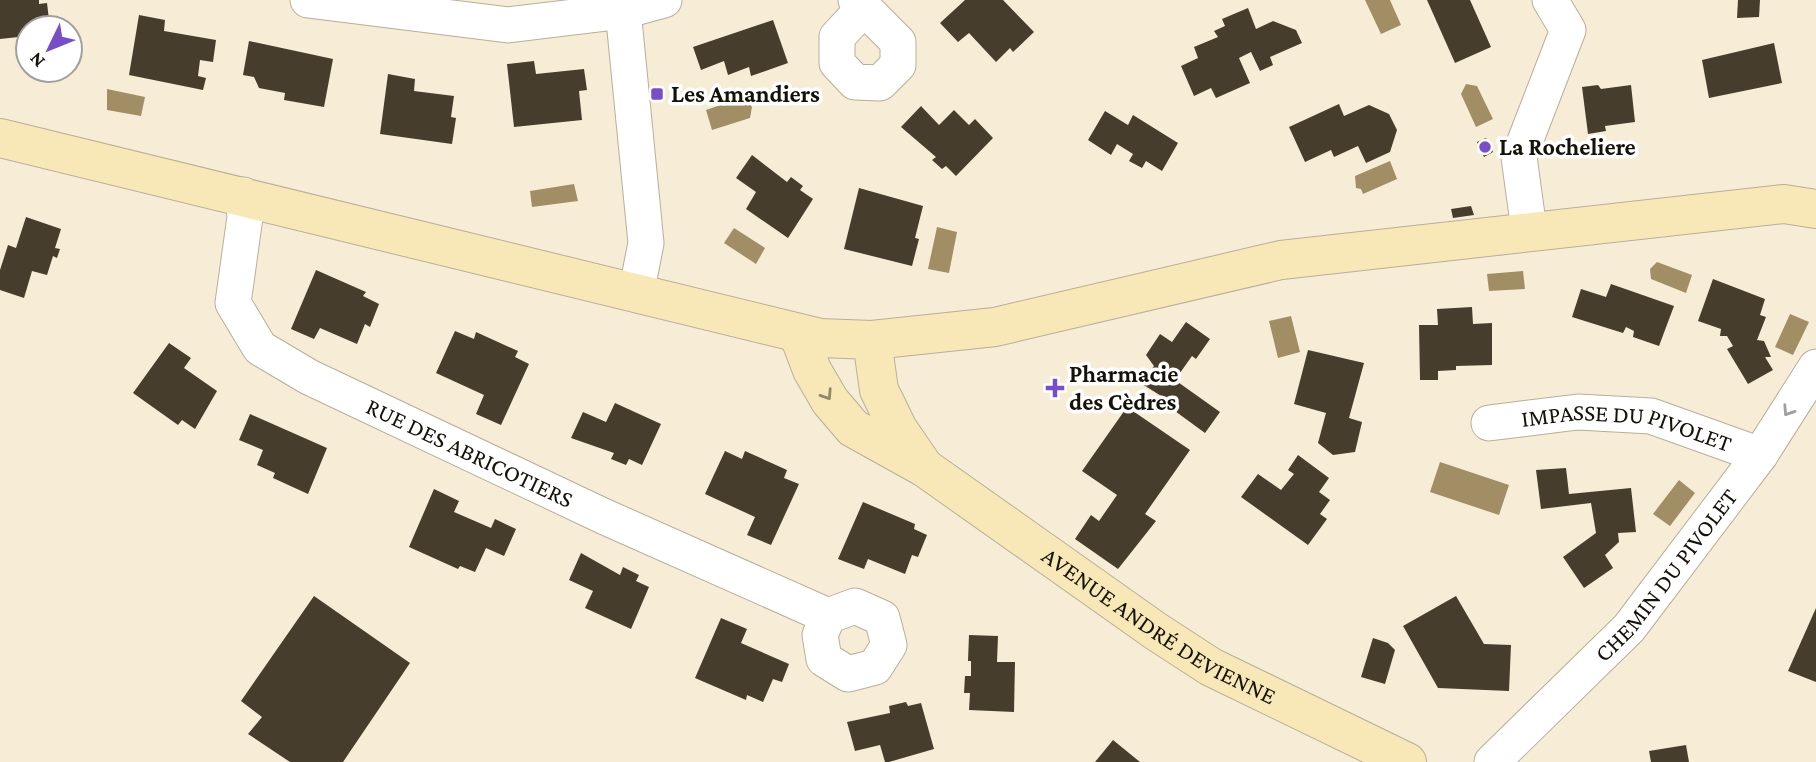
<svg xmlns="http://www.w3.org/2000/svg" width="1816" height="762" font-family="'Crimson Pro',serif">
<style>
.water{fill:#a18e64}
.building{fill:#463d2c}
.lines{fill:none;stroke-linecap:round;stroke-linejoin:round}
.street-casing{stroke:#b8ae99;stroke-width:37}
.secondary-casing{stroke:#b8ae99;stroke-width:40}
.street{stroke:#fff;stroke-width:35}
.secondary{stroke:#f9e8b7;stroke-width:38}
.oneway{stroke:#928869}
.oneway2{stroke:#a1a09d}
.poi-dot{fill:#784ec7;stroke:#fff;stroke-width:2.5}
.labels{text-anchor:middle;stroke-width:7;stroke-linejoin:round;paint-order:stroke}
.poi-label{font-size:24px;font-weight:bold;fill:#15120a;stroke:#fff;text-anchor:start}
.street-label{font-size:24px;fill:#15120a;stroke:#fff}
</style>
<rect width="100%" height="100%" fill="#f7edd7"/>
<!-- water -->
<g class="water">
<path d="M1365,0H1390L1401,25L1381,34Z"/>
<path d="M1466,84L1477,86L1493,119L1476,127L1461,94Z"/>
<path d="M107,89L145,97L141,116L107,110Z"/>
<path d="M744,97L752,107L750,118L712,130L706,110Z"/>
<path d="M1390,161L1397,179L1363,194L1361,189L1356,188L1355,176Z"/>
<path d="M574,184L578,201L532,207L530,191Z"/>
<path d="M937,227L957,232L949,273L928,269Z"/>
<path d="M734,228L765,248L756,264L724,243Z"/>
<path d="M1657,262L1692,275L1686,293L1651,279L1650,269Z"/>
<path d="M1523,271L1525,289L1489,291L1487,274Z"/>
<path d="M1790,314L1809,322L1793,355L1775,347Z"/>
<path d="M1291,316L1300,352L1278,358L1269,321Z"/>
<path d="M1440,462L1509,485L1499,515L1430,492Z"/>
<path d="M1679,480L1695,493L1670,526L1653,514Z"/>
</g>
<!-- building -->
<g class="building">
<path d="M0,0H39V4L47,3L50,28H28V36L0,39Z"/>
<path d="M965,0H1003L1034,32L1013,52L1010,48L996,62L969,33L958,42L940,23Z"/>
<path d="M1427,0H1470L1491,47L1455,63Z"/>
<path d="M1738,0H1760L1759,17L1737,18Z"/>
<path d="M1248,8L1256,29L1273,21L1296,30L1302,43L1270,57L1273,65L1260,71L1251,52L1239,58L1250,83L1216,98L1211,88L1194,96L1181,66L1198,58L1194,47L1218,37L1214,31L1225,26L1222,19Z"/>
<path d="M139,15L165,20L164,31L216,40L213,62L200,60L198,76L206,78L203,90L129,75Z"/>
<path d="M773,20L788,63L751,76L749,67L728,75L724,61L701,70L693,47Z"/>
<path d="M249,41L333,59L324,107L284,100L285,93L259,88L254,77L243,75Z"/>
<path d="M1774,43L1782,83L1709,98L1702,60Z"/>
<path d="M534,61L536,74L584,69L587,90L579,91L582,120L514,127L507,64Z"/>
<path d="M388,74L415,79L414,91L454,96L451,117L456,118L452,144L380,134Z"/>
<path d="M1598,85L1601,89L1631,85L1635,122L1605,126L1606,131L1588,134L1582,87Z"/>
<path d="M1339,104L1344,116L1369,105L1389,114L1397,130L1390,152L1366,163L1358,146L1334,157L1331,150L1305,162L1289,127Z"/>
<path d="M921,106L939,125L954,110L969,125L975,119L993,138L956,176L946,166L942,169L932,160L936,157L901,127Z"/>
<path d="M1105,111L1128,125L1133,115L1178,143L1162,171L1146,161L1142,168L1129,161L1133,154L1117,144L1111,155L1088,140Z"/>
<path d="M1486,138L1493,152L1484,157L1477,142Z"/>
<path d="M752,155L787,182L791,177L803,186L800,190L813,199L788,238L746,209L756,192L736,178Z"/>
<path d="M859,188L923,206L915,238L919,239L912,266L844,249Z"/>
<path d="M1471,206L1474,215L1453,218L1451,209Z"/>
<path d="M26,217L61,229L55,248L60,249L57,258L53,256L47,275L32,271L24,298L0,290V270L8,245L16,248Z"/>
<path d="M316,270L366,292L363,296L379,304L370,327L365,324L357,344L320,328L314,339L291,329Z"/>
<path d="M1713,279L1765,299L1760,315L1766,317L1757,340L1764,341L1771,357H1765L1773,370L1748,384L1727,349L1733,346L1727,336H1720L1721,329L1698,321Z"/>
<path d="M1611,284L1674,306L1659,346L1633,337L1634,331L1626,327L1623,333L1572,317L1581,289L1606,297Z"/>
<path d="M1472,307L1473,324L1492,323V365L1456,366V370L1438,371V380H1420L1419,325H1438L1437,309Z"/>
<path d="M1186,322L1210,339L1196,359L1192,356L1175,380L1220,412L1205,433L1164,403L1166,399L1142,384L1154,366L1146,355L1160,334L1172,342Z"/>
<path d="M455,331L474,339L476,332L518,351L515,357L529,364L501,425L476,414L484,395L436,373Z"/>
<path d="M169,343L191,358L184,368L217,391L195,429L182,420L178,425L133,393Z"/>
<path d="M1308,350L1364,363L1349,418L1362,422L1355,452L1333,455L1318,443L1326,413L1294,404Z"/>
<path d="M615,403L661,424L642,465L629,459L626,465L611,459L614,453L571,438L583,412L606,422Z"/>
<path d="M1127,407L1190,450L1145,514L1156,521L1118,569L1075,539L1091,515L1099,521L1117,495L1082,471Z"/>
<path d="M250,414L327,448L308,494L273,478L275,473L257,465L263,450L239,440Z"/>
<path d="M725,451L742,459L745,451L787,470L784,478L799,484L771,545L747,535L755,517L705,494Z"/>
<path d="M1298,455L1329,478L1319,492L1330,500L1320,514L1327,519L1308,545L1241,497L1258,474L1281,490L1294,474L1288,470Z"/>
<path d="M1566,468L1569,494L1631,488L1636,532L1618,533L1619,542L1605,555L1613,568L1584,588L1563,557L1596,533L1591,503L1541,509L1536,470Z"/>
<path d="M434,489L459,501L454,512L491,528L495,519L516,529L504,556L486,548L475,572L460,566L458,569L409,547Z"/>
<path d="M863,502L915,524L914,529L927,535L918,557L912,555L905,574L868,559L864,569L838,559Z"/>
<path d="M581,553L620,575L623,567L639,575L636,581L649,587L631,629L585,608L593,591L569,580Z"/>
<path d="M314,596L410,663L343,762H290L248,734L262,717L241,701Z"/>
<path d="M1456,596L1484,644L1511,645L1509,691L1438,688L1403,626Z"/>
<path d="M1816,608V682L1788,671Z"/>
<path d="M721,618L747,629L741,643L789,664L782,682L773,679L763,702L747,695L746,700L695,678Z"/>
<path d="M969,635L998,636L997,662H1015L1014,712L969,710L970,693H964L965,676H971V661H968Z"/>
<path d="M1373,638L1388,643L1395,650L1385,684L1361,677Z"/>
<path d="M906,702L908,706L921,703L934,749L889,762H885L880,745L855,751L847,722L890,713L889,706Z"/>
<path d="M1113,740L1140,762H1095Z"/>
<path d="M1686,745L1689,762H1651L1649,751Z"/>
</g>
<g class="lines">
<!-- street casing -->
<g class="street-casing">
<g id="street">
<path d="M308,0L508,25L624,11L664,0"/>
<path d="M622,0L646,243L636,294"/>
<path d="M856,0L898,42V65L880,83L855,82L837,63V37L864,8"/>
<path id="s1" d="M243,195L245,217L233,303L260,348L309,377L603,516L828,616"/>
<path d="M1529,230L1519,157L1568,30L1550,0"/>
<path id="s2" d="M1489,423L1578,412L1651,416L1760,455"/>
<path d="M855,606L882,618L889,645L875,667L848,674L824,659L820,635L828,616Z"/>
<path id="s3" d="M1492,762L1629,628L1760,455L1816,367"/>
</g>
</g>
<!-- secondary casing -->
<g class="secondary-casing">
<g id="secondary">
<path d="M0,138L820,338L872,340L995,327L1281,260L1784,204L1816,209"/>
<path id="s4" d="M798,333L812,370L830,401L853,428L925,468L1157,632L1211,667L1407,762"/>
<path d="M872,340L879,390L898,429L924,467"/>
</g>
</g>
<!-- street -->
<use href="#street" class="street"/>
<!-- secondary -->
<use href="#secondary" class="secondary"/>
</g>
<!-- one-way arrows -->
<defs><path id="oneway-chevron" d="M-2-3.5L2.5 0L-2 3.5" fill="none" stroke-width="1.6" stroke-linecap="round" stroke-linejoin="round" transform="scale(1.75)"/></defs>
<use class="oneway" href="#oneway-chevron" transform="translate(827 395) rotate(57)"/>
<use class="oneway2" href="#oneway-chevron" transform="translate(1788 411) rotate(123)"/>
<!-- markers -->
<g class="poi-dot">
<rect x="650" y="87" width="14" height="14" rx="3.5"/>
<circle cx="1485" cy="147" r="7"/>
<path d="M1051.5 377.5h7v7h7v7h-7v7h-7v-7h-7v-7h7z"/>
</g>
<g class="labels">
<!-- poi labels -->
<g class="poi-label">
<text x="671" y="102">Les Amandiers</text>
<text x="1499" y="155">La Rocheliere</text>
<text x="1069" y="382">Pharmacie<tspan x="1069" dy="28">des Cèdres</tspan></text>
</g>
<!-- street labels -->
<g class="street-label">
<text dy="8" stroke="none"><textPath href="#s2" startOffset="140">IMPASSE DU PIVOLET</textPath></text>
<text dy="8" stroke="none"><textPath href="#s1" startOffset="396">RUE DES ABRICOTIERS</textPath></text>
<text dy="8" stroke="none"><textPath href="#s3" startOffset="256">CHEMIN DU PIVOLET</textPath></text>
<text dy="8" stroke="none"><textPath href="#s4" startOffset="476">AVENUE ANDRÉ DEVIENNE</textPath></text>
</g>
</g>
<!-- north arrow -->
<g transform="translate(49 49) rotate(227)"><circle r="33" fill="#ffffff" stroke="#a1a09d" stroke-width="2"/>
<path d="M0-5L12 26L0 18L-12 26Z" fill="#784ec7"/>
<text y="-10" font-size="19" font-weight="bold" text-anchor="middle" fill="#15120a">N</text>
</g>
</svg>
